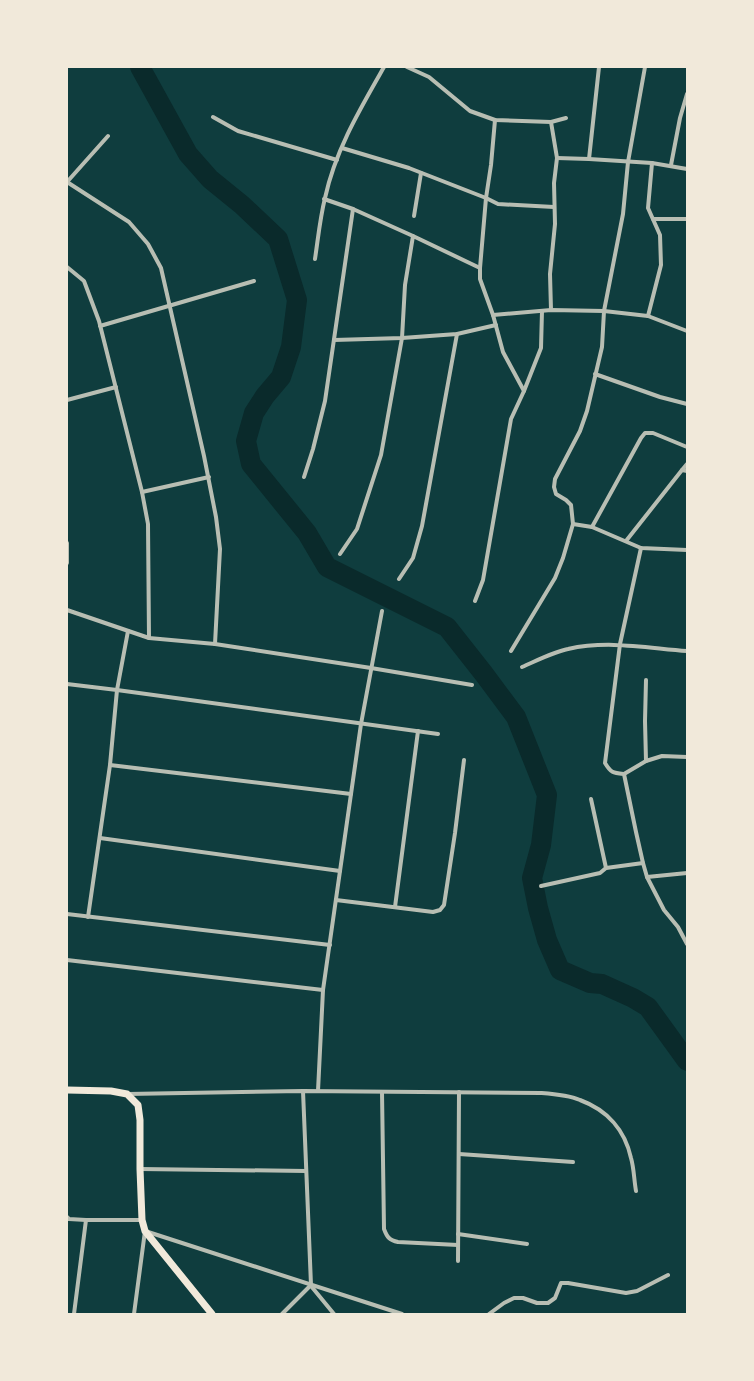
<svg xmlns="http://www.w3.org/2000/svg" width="754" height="1381" font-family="'Space Grotesk',sans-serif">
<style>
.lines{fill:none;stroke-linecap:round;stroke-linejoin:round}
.river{stroke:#0a2a2b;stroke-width:20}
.minor{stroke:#b8beb3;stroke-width:4}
.secondary{stroke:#f1e9da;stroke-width:7}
</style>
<rect width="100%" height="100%" fill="#0f3d3e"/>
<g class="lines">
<!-- river -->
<path class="river" d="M140,67L188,154L210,179L242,205L278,239L297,300L291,347L281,377L265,396L254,413L246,441L251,464L307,533L327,567L447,627L484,674L516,717L547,795L541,845L532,878L538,908L547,940L560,970L590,983L602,984L633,998L648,1007L687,1061"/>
<!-- minor -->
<g class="minor">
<path d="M407,67L429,77L470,111L495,120L551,122L566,118"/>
<path d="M213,117L238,131L337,160"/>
<path d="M495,120L491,165L486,198L480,268V279L493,315L503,352L524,391"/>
<path d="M108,136L67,182L129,222L148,244L161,268L204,456L216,517L220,549L215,644"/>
<path d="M342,148L409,168L486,198L498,204L554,207"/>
<path d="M557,158L589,159L652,163L687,169"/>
<path d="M589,159L599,67"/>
<path d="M671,165L680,118L687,94"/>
<path d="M324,199L353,209L413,236"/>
<path d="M414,216L421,173"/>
<path d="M653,219H687"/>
<path d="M315,259C318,239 320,218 325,198C335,151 360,109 384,67"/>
<path d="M67,267L84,281L99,321L142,492L148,524L149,638"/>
<path d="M551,310L550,274L555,224L554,183L557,158L551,122"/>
<path d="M493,315L551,310L604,311L648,316L687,331"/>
<path d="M648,316L661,265L660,235L648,208L652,163"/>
<path d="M100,326L254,281"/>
<path d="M334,340L402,338L457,334L496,325"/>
<path d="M595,374L660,397L687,404"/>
<path d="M67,400L116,387"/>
<path d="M687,464L682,470L687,471"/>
<path d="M304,477L313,449L325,401L353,209"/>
<path d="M142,492L209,477"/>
<path d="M573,524L592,527L641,548L687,550"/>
<path d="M592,527L641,438L645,433H653L687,447"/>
<path d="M626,541L682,470"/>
<path d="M67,543V563"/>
<path d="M641,548L620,644L605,763C611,773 613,773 624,774L636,832L643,863L647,877L664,910L678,927L687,944"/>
<path d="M340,554L357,529L381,455L402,338L405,285L413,236L480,268"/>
<path d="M399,579L413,558L422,526L457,334"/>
<path d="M475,601L483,580L511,419L524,391L541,348L542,311"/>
<path d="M67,610L149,638L215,644L371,668L472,685"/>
<path d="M511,651L555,578L563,558L573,524L571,505L566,500L556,494L554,487L555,479L580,431L587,411L602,347L604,311L623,214L628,162L645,67"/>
<path d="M522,667C536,661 553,652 568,649C608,640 647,648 687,651"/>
<path d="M646,680L645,721L646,761"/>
<path d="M67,684L117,690L438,734"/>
<path d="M110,765L351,794"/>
<path d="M624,774L646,761L662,756L687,757"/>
<path d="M591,799L606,868"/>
<path d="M100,838L340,871"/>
<path d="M647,877L687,873"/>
<path d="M541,886L600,873L606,868L643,863"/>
<path d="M336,900L433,912L440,910L444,905L455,833L464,760"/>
<path d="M395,907L418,731"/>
<path d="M67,914L330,945"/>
<path d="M88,917L110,765L117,690L128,631"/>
<path d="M67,960L323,990"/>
<path d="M318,1091L323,990L361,724L382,611"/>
<path d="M382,1092L384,1229C387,1237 389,1240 398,1242L458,1245"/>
<path d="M127,1094L303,1091L541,1093C554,1094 568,1095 580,1100C607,1110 625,1130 631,1158C634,1168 634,1180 636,1191"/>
<path d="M459,1154L573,1162"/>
<path d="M140,1169L306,1171"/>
<path d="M67,1217L69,1219L86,1220H142"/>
<path d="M458,1234L527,1244"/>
<path d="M458,1261L459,1092"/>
<path d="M311,1286L334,1314"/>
<path d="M74,1314L86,1220"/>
<path d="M134,1314L145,1231L402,1314"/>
<path d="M282,1314L311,1285L303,1091"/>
<path d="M489,1314L504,1303L514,1298H523L537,1303H548L555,1298L561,1283H568L626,1293L637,1291L668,1275"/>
</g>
<!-- secondary -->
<path class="secondary" d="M67,1090L111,1091L127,1094L138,1105L140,1120V1169L142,1220L145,1231L212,1314"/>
</g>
<!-- border -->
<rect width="754" height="1381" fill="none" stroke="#f1e9da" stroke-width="136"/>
</svg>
